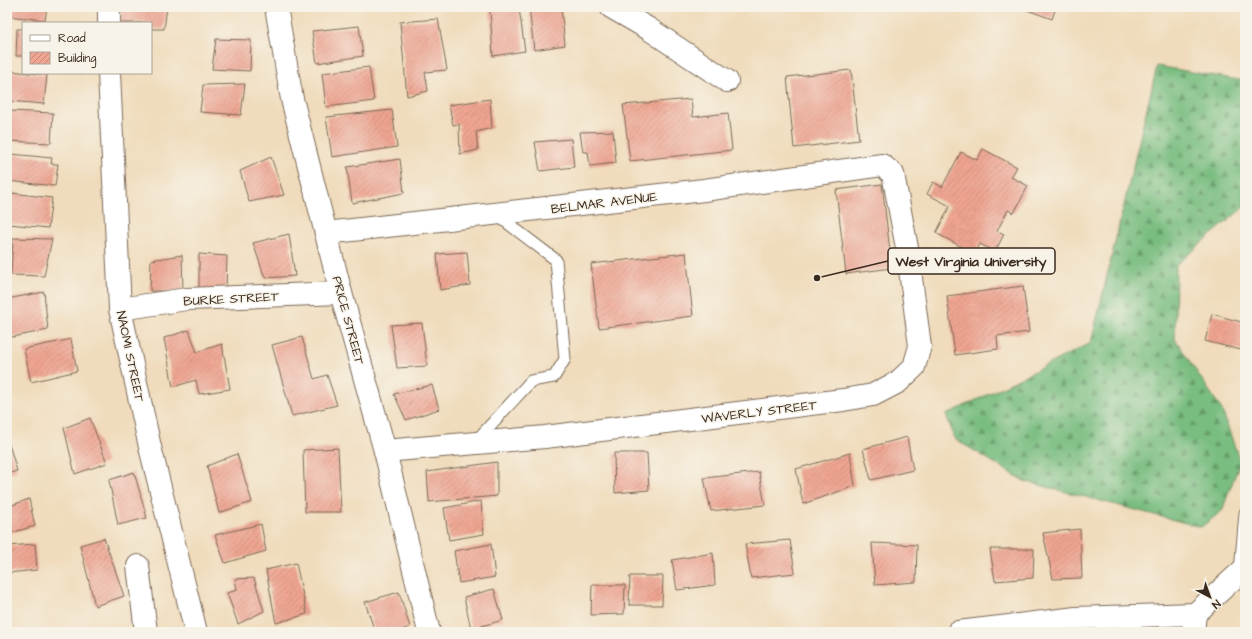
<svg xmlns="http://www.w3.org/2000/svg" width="1252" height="639" font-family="'Architects Daughter',sans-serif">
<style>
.forest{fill:url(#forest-firs);stroke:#5a744f}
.building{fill:url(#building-hatch)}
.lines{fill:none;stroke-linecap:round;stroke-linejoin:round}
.lane-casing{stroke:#7a6855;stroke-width:13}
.street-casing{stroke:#7a6855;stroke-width:24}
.secondary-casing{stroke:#7a6855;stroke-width:24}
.lane{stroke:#fff;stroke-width:11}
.street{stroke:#fff;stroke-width:22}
.secondary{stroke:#fff;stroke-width:22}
.labels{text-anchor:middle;stroke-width:3;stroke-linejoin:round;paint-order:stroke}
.street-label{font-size:13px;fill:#3b2a1e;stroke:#f7f3e8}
.leader{fill:none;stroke:#3b2a1e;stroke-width:1.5}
.callout-dot{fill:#3b2a1e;stroke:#f7f3e8;stroke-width:1.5}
.callout{fill:#f7f3e8;stroke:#3b2a1e;stroke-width:1.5}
.callout-label{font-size:14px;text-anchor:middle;font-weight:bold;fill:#3b2a1e}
</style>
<defs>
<pattern id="forest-firs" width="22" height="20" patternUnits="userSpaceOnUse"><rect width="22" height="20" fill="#79bd80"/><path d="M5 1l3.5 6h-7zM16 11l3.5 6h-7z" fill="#649a68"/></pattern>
<pattern id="building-hatch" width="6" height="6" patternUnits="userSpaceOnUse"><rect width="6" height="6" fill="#efa592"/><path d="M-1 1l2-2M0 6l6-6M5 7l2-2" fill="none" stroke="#c38777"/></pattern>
</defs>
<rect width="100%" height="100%" fill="#f7f3e8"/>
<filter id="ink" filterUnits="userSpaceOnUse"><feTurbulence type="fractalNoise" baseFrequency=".025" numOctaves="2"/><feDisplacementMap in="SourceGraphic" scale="8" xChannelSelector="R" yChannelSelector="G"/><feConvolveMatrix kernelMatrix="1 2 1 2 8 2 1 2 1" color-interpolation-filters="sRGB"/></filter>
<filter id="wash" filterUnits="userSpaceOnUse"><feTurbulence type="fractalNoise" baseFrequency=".012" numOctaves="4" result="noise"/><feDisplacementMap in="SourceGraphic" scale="16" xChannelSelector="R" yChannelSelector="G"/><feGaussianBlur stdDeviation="0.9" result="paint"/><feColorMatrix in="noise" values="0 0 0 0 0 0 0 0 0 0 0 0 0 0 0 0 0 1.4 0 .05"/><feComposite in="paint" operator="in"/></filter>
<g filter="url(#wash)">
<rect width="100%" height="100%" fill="#f0dcbc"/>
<!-- forest -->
<path class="forest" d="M1157,66L1245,81V206L1176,265L1175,339L1222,410L1240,462L1222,511L1201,527L1024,481L955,439L946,415L1091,343Z"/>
<g id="blocks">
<!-- building -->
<g class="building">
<path d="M7,7H47L45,20L7,16Z"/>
<path d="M121,7H167L164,29H151V23H120Z"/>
<path d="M529,7H561L565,45L534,50Z"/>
<path d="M1019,7H1056L1052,19Z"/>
<path d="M519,8L525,51L493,56L490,10Z"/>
<path d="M438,19L447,70L425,72L428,91L407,96L400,22Z"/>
<path d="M359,26L363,56L317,63L312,31Z"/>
<path d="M17,29H23V56H16Z"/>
<path d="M216,39L251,40L250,71L212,69Z"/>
<path d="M369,67L374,101L326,107L322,73Z"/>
<path d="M851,70L859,140L794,148L787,77Z"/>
<path d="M11,71L47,75L44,104L8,101Z"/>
<path d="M245,84L241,115L200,112L203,85Z"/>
<path d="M490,99L492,128L476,132L478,150L460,154L459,124L453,125L449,105Z"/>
<path d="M691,99L693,117L728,113L732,150L630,161L623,105Z"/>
<path d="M392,110L397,147L332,157L326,117Z"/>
<path d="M10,111L53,113L51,143L8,141Z"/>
<path d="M613,131L616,163L590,166L588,152H583L580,132Z"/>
<path d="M571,139L574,167L540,171L535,142Z"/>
<path d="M983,149L1017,167L1011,177L1028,186L1014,213L1008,210L997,231L1004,234L995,252L980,244L975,254L936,233L950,206L927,194L933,182L942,187L961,152L977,160Z"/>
<path d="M11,154L52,158L51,164H58L55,186L7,181Z"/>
<path d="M271,157L284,195L249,202L240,171Z"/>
<path d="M400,159L404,193L352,203L347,167Z"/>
<path d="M882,184L892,268L846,274L836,190Z"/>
<path d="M12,193L52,198L48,228L9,224Z"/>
<path d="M289,234L295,276L265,278L253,243Z"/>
<path d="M13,238L52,239L44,276L11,275Z"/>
<path d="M467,252L470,285L440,290L437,254Z"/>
<path d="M686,253L693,316L599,328L591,264Z"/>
<path d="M199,254L227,256L226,290L199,291Z"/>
<path d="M182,255L183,291H150L151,260Z"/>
<path d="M1023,286L1029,332L997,336L998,349L955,355L947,296Z"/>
<path d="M44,292L48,330L7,338V299Z"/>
<path d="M1212,314L1245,323V351L1205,341Z"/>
<path d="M422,323L427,366L397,368L391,325Z"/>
<path d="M189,330L197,352L222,344L230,389L199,394L196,380L173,387L164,338Z"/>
<path d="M302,337L314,379L327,375L337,405L292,416L272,345Z"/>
<path d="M71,339L77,371L31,382L24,349Z"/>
<path d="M432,385L439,409L406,420L394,394Z"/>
<path d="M90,418L107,463L75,474L64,428Z"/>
<path d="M907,437L913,470L871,480L863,449Z"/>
<path d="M9,444L17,471L7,474V445Z"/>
<path d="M338,448L341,512H305L303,450Z"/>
<path d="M614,453H647L649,490L615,493Z"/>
<path d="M850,453L855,486L803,504L796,469Z"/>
<path d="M237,454L252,502L219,513L207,466Z"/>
<path d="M497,462V496L429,502L427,472Z"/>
<path d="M134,472L147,518L118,525L109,480Z"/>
<path d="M759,472L765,505L711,511L704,478Z"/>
<path d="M29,499L35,526L7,534V507Z"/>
<path d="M481,501L484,534L449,540L444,508Z"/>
<path d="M261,524L266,551L225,563L215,535Z"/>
<path d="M1080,529L1082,578L1053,579L1043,533Z"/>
<path d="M104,538L124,596L95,606L80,545Z"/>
<path d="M790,540L795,573L751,578L745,544Z"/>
<path d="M872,543L917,545L916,582L875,585Z"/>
<path d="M35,544L37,570L7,573V546Z"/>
<path d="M491,544L495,577L459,583L454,551Z"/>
<path d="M990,549H1034L1033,578L995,581Z"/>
<path d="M713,553L715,585L677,590L672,560Z"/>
<path d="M296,563L307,614L276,623L266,570Z"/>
<path d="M630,576H663L662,605H629Z"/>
<path d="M254,578L264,611L238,624L227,593L237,590L235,579Z"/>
<path d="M592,585H625L624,614L591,615Z"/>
<path d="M494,589L503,620L471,629L464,597Z"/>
<path d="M399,592L410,627L397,632H375L365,602Z"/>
</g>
</g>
</g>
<g filter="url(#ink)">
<use href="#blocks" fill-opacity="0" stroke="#7a6855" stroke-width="1"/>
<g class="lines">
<!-- lane casing -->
<g class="lane-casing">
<g id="lane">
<path d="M475,442L531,381L554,377L565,359L556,260L497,215"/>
<path d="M1240,572L1245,513"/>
</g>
</g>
<!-- street casing -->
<g class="street-casing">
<g id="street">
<path d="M276,7L292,99L341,293L385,451L429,632"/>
<path d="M611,7L649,29L727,81"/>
<path d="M109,23V7"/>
<path d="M109,73L120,309L150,447L196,632"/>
<path d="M326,233L704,190L882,165L893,174L907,248L920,346L914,367L898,382L873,395L843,400L545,437L385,451"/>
<path d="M120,309L187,299L341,293"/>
<path d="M138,566L146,632"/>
<path d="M958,632L1076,618L1195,614"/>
</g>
</g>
<!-- secondary casing -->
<g class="secondary-casing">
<path id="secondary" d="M1193,632L1195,614L1245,568"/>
</g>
<!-- lane -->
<use href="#lane" class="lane"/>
<!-- street -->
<use href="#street" class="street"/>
<!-- secondary -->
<use href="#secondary" class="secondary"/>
</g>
</g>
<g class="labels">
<!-- street labels -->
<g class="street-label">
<text transform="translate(604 202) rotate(-7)" y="5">BELMAR AVENUE</text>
<text transform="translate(231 298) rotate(-3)" y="5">BURKE STREET</text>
<text transform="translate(349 320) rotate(75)" y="5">PRICE STREET</text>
<text transform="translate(131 356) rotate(78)" y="5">NAOMI STREET</text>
<text transform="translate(759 411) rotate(-7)" y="5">WAVERLY STREET</text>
</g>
</g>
<!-- callouts -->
<path class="leader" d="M817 278L888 261"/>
<circle class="callout-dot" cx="817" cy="278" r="4"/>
<rect class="callout" x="888" y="248" width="167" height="26" rx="4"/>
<g class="callout-label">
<text x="971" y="266">West Virginia University</text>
</g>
<!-- margin -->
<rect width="1252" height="639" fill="none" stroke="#f7f3e8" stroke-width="24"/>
<!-- legend -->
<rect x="22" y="22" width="130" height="52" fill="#f7f3e8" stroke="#aca397"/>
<rect x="30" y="35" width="20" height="6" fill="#ffffff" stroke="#aca397"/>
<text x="58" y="42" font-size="12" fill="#3b2a1e">Road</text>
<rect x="30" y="52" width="20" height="12" fill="url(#building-hatch)" stroke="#aca397"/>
<text x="58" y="62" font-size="12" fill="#3b2a1e">Building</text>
<!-- north arrow -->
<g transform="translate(1210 597) rotate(139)" stroke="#f7f3e8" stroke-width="3" paint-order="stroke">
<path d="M0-3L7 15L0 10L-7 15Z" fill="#3b2a1e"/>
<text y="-6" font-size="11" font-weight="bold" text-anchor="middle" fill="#3b2a1e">N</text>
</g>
</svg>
